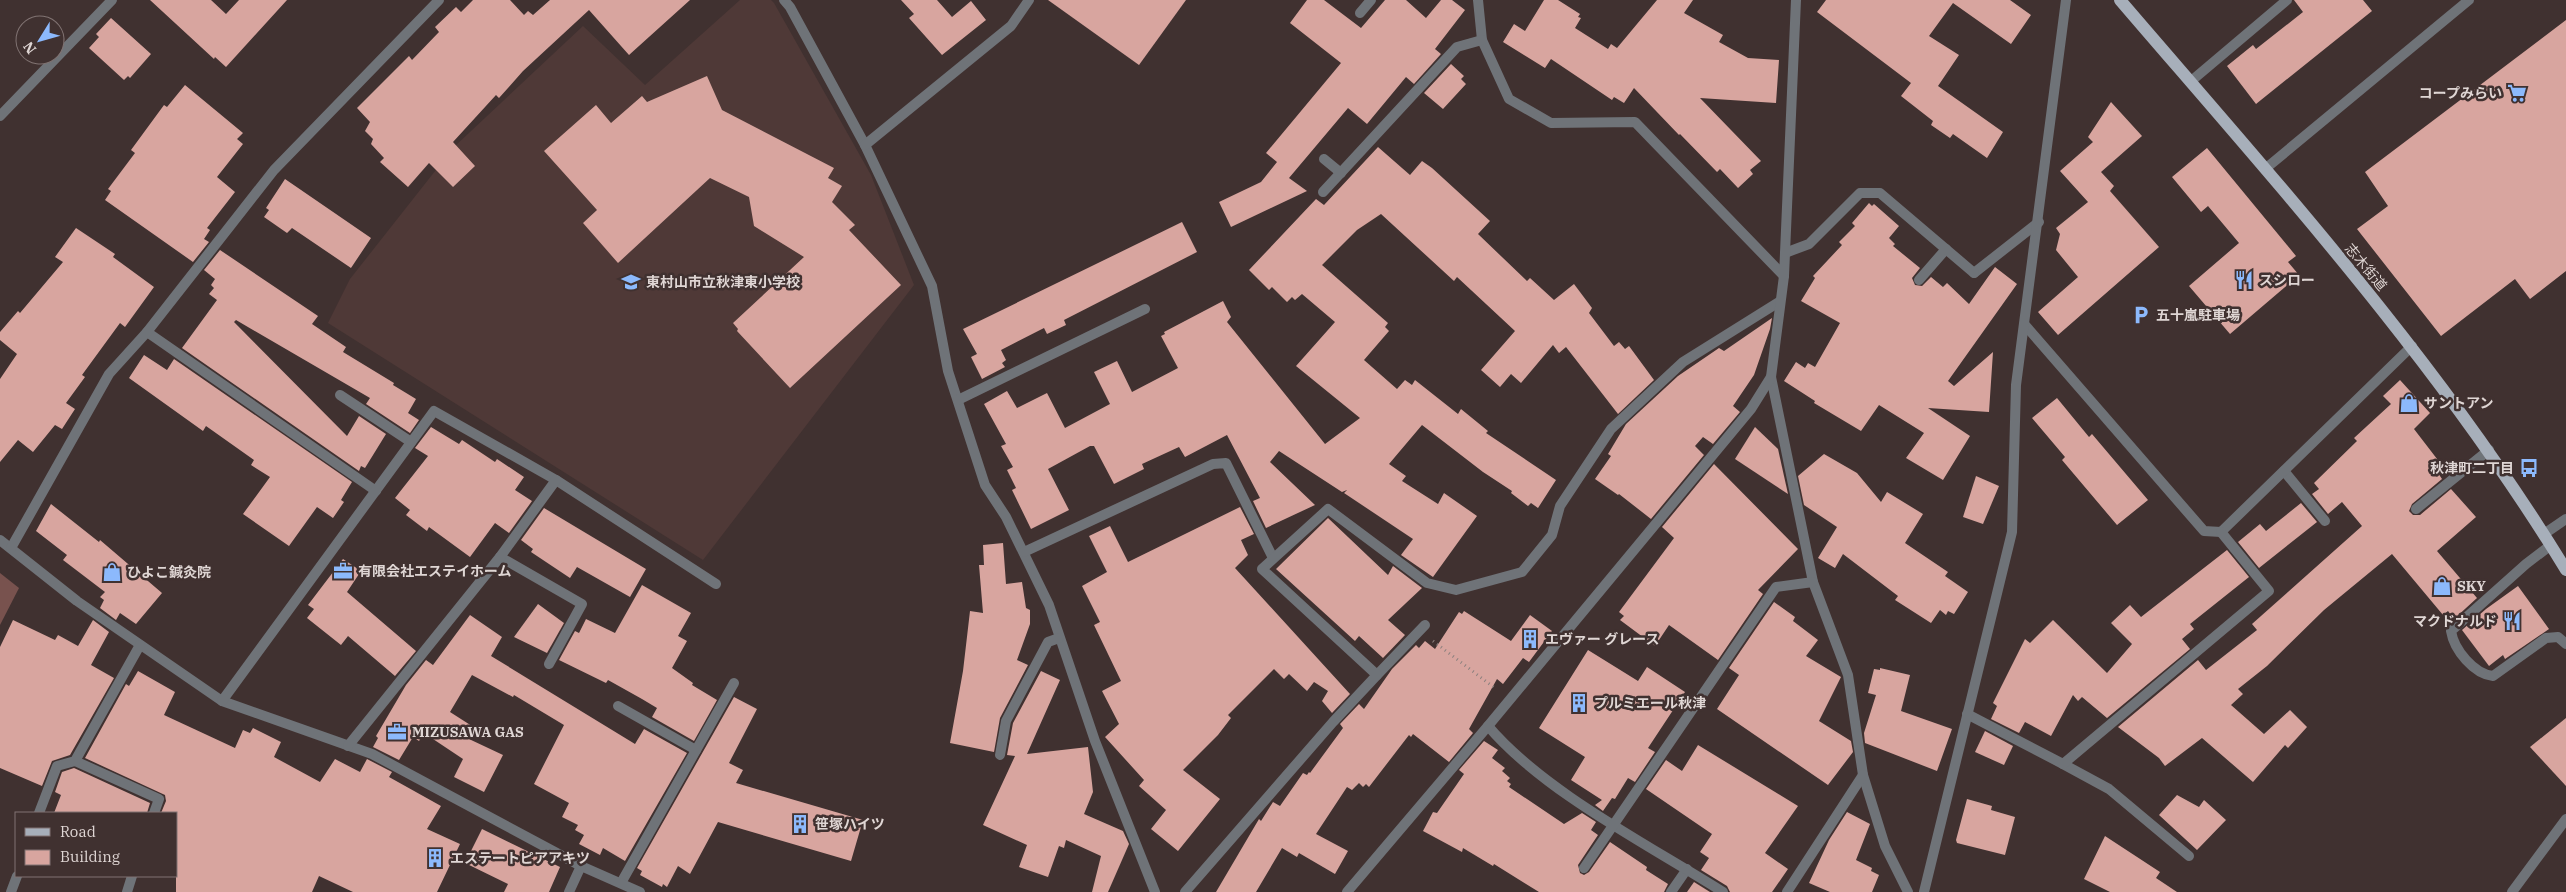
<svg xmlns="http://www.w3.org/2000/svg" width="2566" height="892" font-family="'IBM Plex Serif','Noto Sans JP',serif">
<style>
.built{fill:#4f3937}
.green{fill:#78524e}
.building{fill:#d8a59f}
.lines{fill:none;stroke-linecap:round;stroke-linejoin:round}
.path{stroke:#8c807e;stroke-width:3;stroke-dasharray:1 4;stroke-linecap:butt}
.lane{stroke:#6f7378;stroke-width:10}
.street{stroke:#6f7378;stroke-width:10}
.primary{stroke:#a7afba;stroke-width:12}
.labels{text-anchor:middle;stroke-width:5;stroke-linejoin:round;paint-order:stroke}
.poi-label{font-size:14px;font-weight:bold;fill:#dfd6d4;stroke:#403130;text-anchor:start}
.street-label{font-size:14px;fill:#dfd6d4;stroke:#403130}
</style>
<rect width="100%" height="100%" fill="#403130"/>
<!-- built -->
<path class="built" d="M740,0H771L774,3L871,175L914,285L703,560L328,323L350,279L454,147L583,26L645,85Z"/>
<!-- green -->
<path class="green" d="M0,573L19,588L0,625Z"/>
<!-- building -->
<g class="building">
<path d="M150,0H211L226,14L239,0H287L226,67L215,57L214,59Z"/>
<path d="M473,0H510L524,15L528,11L533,15L550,0H690L629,55L589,10L523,71L499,98L496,95L453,142L475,166L453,187L429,163L408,187L380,162L384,158L371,144L373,139L365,131L370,122L357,108L409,56L412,60L439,32L435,27L456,7L461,12Z"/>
<path d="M901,0H937L952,17L971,1L986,20L942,55L909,18L914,14Z"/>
<path d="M1048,0H1186L1139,65Z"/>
<path d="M1307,0H1324L1361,28L1385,0H1406L1426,18L1441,0H1452L1465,10L1435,49L1441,54L1414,84L1406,77L1367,124L1348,108L1289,178L1307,191L1231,227L1219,202L1261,182L1277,162L1266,153L1341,63L1290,23Z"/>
<path d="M1544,0H1558L1580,14L1578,17L1581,18L1575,28L1608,49L1611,44L1617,48L1657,0H1693L1684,13L1723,35L1719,42L1748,58L1779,60L1776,103L1700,98L1761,161L1750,170L1753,174L1738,188L1720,169L1717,172L1680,134L1679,135L1634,88L1624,103L1614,97L1612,100L1551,59L1545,68L1503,42L1514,24L1525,31Z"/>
<path d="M1826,0H2010L2031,15L2011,44L1953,3L1929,36L1959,55L1938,86L2003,132L1987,158L1953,134L1950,138L1931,125L1933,121L1901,96L1911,83L1817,12Z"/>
<path d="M2294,0H2363L2372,11L2256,104L2227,66L2253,45L2256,49L2303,12Z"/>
<path d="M111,18L151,54L130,78L128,76L124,80L89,48L99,37L96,34Z"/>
<path d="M2566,20V271L2530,299L2515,279L2441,336L2357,229L2388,206L2365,172Z"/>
<path d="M1451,64L1464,76L1461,79L1466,84L1443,109L1424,93Z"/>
<path d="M707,76L722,110L834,168L828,178L842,186L832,202L855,225L849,230L901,285L790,388L737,331L738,329L733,323L804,257L754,226L749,197L710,178L618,263L583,223L597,210L544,151L596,105L611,123L642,96L647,102Z"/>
<path d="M185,85L243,133L237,139L243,144L217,177L235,192L207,228L210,230L204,239L209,242L193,262L105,200L111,191L108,189L135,153L131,150L164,105L167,107Z"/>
<path d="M2111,102L2142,136L2101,172L2114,186L2110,191L2159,247L2058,335L2038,312L2078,277L2056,250L2060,234L2056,228L2088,202L2060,171L2093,142L2088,137Z"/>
<path d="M1378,147L1410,175L1422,161L1432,168L1490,221L1478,234L1527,281L1530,278L1554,300L1574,284L1592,308L1589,313L1614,346L1619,342L1625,349L1629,346L1654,380L1618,414L1566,347L1559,353L1553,345L1521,383L1511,374L1500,387L1481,370L1515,331L1457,277L1454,281L1381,214L1357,230L1322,265L1388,323L1385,327L1389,331L1364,360L1397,389L1405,380L1412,385L1415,380L1458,414L1461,409L1488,431L1486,433L1556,480L1538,508L1531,503L1528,506L1511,493L1512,491L1483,472L1422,425L1389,464L1406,476L1402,481L1438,504L1444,493L1477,516L1433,577L1401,555L1413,539L1344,493L1347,490L1342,492L1279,451L1270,462L1315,505L1266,528L1253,501L1260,498L1227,435L1185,457L1179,447L1142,464L1144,469L1114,484L1094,446H1090L1048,469L1069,510L1031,529L1012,490L1016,488L1007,470L1013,467L1001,446L1006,444L984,404L1007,391L1017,408L1047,393L1065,428L1110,404L1094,372L1117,361L1132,392L1178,368L1161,336L1165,334L1164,332L1223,301L1231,317L1227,322L1325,444L1360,418L1296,366L1335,322L1302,294L1295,300L1292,297L1287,302L1272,287L1269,290L1249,270L1316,199L1324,205Z"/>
<path d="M2207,148L2296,256L2288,262L2299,275L2230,334L2189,286L2239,243L2208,206L2201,212L2172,177Z"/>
<path d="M285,179L371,238L351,268L292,228L287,233L264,217L269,210L266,208Z"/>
<path d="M1869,203L1872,206L1874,204L1899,226L1889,238L1895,244L1893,246L1920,268L1912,278L1915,285L1922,286L1931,277L1943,287L1947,283L1969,304L1995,267L2017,284L1948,381L1954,386L1993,352L1989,412L1928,408L1970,436L1943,480L1906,458L1924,433L1879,405L1861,431L1814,403L1815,401L1784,381L1796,362L1805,368L1808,363L1815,367L1840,323L1801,301L1815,278L1813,276L1842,245L1839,242L1855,226L1852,223Z"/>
<path d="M1182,222L1197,252L1064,320L1066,325L1047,334L1044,328L1001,350L1006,360L1002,363L1005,367L982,379L971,357L977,354L963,329Z"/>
<path d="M76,228L115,254L113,257L154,287L125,327L120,323L82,375L85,377L66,403L75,409L62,429L55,425L33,452L18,440L0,462V379L17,354L0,340V332L18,311L20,313L63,262L55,257Z"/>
<path d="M220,250L318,316L312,324L346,347L343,352L394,383L393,385L416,399L408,413L419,420L410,433L366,404L370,398L236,320L234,322L347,436L359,416L386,434L365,468L361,466L359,471L182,348L217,300L209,294L214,288L211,285L215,279L204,270Z"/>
<path d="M1772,318L1770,329L1754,375L1733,406L1740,412L1713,444L1703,437L1695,446L1704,455L1651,519L1619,494L1618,495L1595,479L1611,456L1608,454L1626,424L1678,376L1719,348L1724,351Z"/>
<path d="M144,355L167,370L174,359L352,482L341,500L344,502L333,518L317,507L289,546L243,514L270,477L251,465L254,460L206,426L203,431L129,378Z"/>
<path d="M2400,380L2430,413L2414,429L2444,468L2438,473L2442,479L2412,504L2409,511L2413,515H2420L2451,489L2476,517L2437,551L2477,598L2454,619L2448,611L2443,615L2392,554L2324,610L2267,666L2238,689L2243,694L2231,705L2264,734L2290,710L2307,727L2288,748L2285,745L2253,782L2202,738L2165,766L2159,758L2118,727L2198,660L2206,670L2257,630L2252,624L2362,526L2342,502L2328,514L2312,494L2319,489L2314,483L2357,441L2354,438L2391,404L2383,396Z"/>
<path d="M2057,398L2089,437L2092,434L2148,500L2117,525L2062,460L2065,457L2032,418Z"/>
<path d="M431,427L459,444L462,440L495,462L497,459L524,477L515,490L532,501L509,533L495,523L470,557L429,527L427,531L406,515L410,510L395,498L428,456L415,448Z"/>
<path d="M1755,427L1778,449L1788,494L1735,459Z"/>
<path d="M1824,454L1857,473L1881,502L1887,492L1923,514L1905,543L1948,572L1945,576L1968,592L1954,614L1948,611L1946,615L1940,610L1931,623L1895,600L1898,596L1843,554L1835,568L1818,558L1837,527L1804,505L1798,476Z"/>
<path d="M1714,464L1798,549L1758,590L1763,594L1718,660L1669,625L1655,646L1620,620L1624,616L1619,612L1674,538L1662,527Z"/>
<path d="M1976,476L1999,486L1983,524L1963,517Z"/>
<path d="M2301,503L2317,522L2259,568L2238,542L2260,524L2266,531Z"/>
<path d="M51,504L99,542L100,540L162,593L136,624L120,613L116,620L100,608L104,600L100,597L105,592L63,560L67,555L36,531Z"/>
<path d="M1240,507L1254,534L1241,540L1248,555L1235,568L1350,694L1332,713L1322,701L1328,691L1314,682L1307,691L1289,674L1284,679L1274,669L1228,715L1231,718L1218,735L1183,770L1220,799L1178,851L1151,829L1166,810L1139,786L1144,780L1105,737L1119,724L1102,691L1121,681L1094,625L1100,622L1082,586L1107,572L1089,536L1110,526L1128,562Z"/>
<path d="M544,508L646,569L630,597L577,567L570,578L531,552L533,549L521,540Z"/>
<path d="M1328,518L1388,575L1393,566L1422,588L1388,620L1405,635L1383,658L1359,636L1355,641L1276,569Z"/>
<path d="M1003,543L1006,584L1022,582L1026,608L1030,610V624L1017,660L1028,665L1000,718L994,752L950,743L963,671L970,611L983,613L979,565H984L983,545Z"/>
<path d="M2227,550L2249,577L2190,624L2194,629L2182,639L2190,649L2107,718L2082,697L2078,701L2073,695L2051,736L2025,722L2019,733L1991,719L1997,706L1993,703L2025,639L2030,643L2053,620L2107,673L2132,644L2111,623L2130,605L2141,617Z"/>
<path d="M343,559L361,571L347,592L416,651L395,676L348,636L341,645L307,618L314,609L308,605Z"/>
<path d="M642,585L691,613L678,636L687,641L672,668L693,683L692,685L717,700L694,741L652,717L657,708L642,699L608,680L606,683L559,660L575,631L579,633L586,619L615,633Z"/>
<path d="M2518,586L2549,629L2505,659L2503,655L2489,666L2462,630L2486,609Z"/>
<path d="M1774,602L1795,617L1793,621L1818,640L1806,656L1841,677L1819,721L1851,741L1853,752L1828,785L1717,709L1739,675L1729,668Z"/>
<path d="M538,604L564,623L547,653L514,637Z"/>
<path d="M1464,611L1511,641L1530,615L1552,631L1529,662L1523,658L1503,684L1497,679L1469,729L1473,733L1449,762L1413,734L1411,737L1409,735L1369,787L1366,784L1363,787L1359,783L1352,790L1347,787L1316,834L1348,851L1335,874L1299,853L1297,857L1282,848L1256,892H1216L1259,819L1261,821L1273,802L1280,806L1303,773L1307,775L1309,772L1310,773L1343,728L1340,724L1359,704L1364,709L1392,669L1416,645L1419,648L1425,641L1435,649L1459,612L1462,614Z"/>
<path d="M470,615L502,637L491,656L635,744L644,729L687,753L625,861L603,848L600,855L579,844L584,835L575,830L578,825L562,817L569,803L534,784L564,725L514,695L513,697L472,675L450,712L475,728L469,739L503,755L484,792L454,777L463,759L424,733L419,741L413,737L399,760L373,747L378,738L376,736L406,685L426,660L433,665Z"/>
<path d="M13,620L55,640L58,635L78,646L93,620L109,632L91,665L114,678L70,755L52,761L42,786L0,768V647Z"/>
<path d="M1588,650L1638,681L1647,667L1685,692L1648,748L1655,752L1635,782L1628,778L1615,799L1612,798L1603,811L1595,805L1602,800L1571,780L1585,757L1539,728Z"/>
<path d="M1880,668L1910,675L1901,711L1952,729L1937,771L1865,743L1864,733L1876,695L1868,693L1874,669L1880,670Z"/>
<path d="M138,671L175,692L164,715L235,748L243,730L250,733L253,728L281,742L274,757L320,782L335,759L360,772L367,759L392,772L389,777L441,806L427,829L460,844L437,892H353L319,876L312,892H176V813H161L166,801L165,795L85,758L126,684L129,686Z"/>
<path d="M1041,671L1060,680L1027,754L1088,747L1093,792L1084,814L1123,831L1129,844L1108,892H1092L1101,856L1066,840L1064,848L1059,846L1048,877L1019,867L1027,845L983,825L1015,756L1007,755L1013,723Z"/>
<path d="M734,697L757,709L729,763L743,770L736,783L863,820L851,861L718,822L690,874L678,866L667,887L663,884L662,887L640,875L642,871L637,868Z"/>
<path d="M2566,718V786L2530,747Z"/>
<path d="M1985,731L2013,746L2004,765L1975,752Z"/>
<path d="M1484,741L1498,750L1492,758L1505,768L1502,771L1510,778L1507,781L1511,784L1509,787L1564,824L1582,813L1596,822L1591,830L1598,835L1578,865L1580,873L1584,875L1589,872L1610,842L1647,867L1646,870L1668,884L1664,892H1539L1494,864L1493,866L1463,848L1462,852L1423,831L1433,812L1437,813L1464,774L1459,770Z"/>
<path d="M1698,745L1798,806L1765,853L1788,869L1772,892H1730L1727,886L1701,870L1709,858L1700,852L1712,834L1646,789L1666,760L1682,771Z"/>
<path d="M74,768L150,803L147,813H54L61,795L55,792L62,772Z"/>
<path d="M2177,795L2199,807L2204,800L2226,820L2197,850L2159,815Z"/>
<path d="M1967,799L1992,806L1991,810L2015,817L2005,855L1957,843L1956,840Z"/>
<path d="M1847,812L1870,824L1856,860L1872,868L1871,871L1879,875L1872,892H1830L1809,883L1829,840Z"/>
<path d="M482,829L560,867L549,892H504L508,884L465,863Z"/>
<path d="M2105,836L2160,872L2156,878L2177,892H2110L2084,879Z"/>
<path d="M1694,882L1710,892H1687Z"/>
</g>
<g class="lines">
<!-- path -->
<path class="path" d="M1433,641L1496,689"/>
<!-- lane -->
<g class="lane">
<path d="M1974,273L2039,222"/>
<path d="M1919,280L1946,249"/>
<path d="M340,395L411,442"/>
<path d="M2284,471L2325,521"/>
<path d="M2551,545L2526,564L2451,631C2454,650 2474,674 2493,676L2546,638L2558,637L2566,644"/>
<path d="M500,557L582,604L549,664"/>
<path d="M1377,675L1425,625"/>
<path d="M618,706L696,750"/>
<path d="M2063,764L2109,789L2189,856"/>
<path d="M621,883L734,683"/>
<path d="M1671,892L1687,869"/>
</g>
<!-- street -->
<g class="street">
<path d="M784,0L790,7L865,145L932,286L948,371L985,485L1006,517L1049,605L1095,741L1155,892"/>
<path d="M1478,0L1482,40L1509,99L1551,123L1635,122L1784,276"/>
<path d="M1360,13L1371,0"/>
<path d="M2190,82L2287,0"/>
<path d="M0,116L112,0"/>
<path d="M865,145L1011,26L1029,0"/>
<path d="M1324,159L1341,173"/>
<path d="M2265,169L2469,0"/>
<path d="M1323,192L1457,47L1482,40"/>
<path d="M1785,253L1809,244L1860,193H1880L1974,273"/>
<path d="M2025,325L2204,531L2221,532L2412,346"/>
<path d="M147,332L376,491"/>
<path d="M1771,377L1813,582L1848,675L1863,775L1885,846L1908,892"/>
<path d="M958,400L1145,309"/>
<path d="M2416,509L2489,450"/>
<path d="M2544,534L2566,519"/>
<path d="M0,540L77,601L222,701L372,754L581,866L640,892"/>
<path d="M11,548L109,374L147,332L274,170L439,0"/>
<path d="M1024,552L1213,464L1226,463L1273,558"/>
<path d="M222,701L434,411L556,480L716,584"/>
<path d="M1967,714L2063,764L2269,591L2221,532"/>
<path d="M1488,726C1544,792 1649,845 1723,892"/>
<path d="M348,746L500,557L556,480"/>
<path d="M1000,755L1006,721L1048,642L1059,638"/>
<path d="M75,761L159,799L154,813"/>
<path d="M39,813L57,766L75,761L140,645"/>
<path d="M1584,868L1776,587L1813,582"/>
<path d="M11,892L17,876"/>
<path d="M127,892L132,876"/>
<path d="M569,892L581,866"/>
<path d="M1185,892L1333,722L1377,675L1262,569L1328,509L1427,583L1456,590L1522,572L1552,535L1560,506L1611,429L1683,362L1779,302"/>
<path d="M1347,892L1488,726L1751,409L1771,377L1784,276L1796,0"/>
<path d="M1787,892L1863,775"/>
<path d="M1924,892L2012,532L2016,385L2066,0"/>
<path d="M2512,892L2566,819"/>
</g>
<!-- primary -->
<path class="primary" d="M2120,0C2277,183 2440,363 2566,570"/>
</g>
<!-- icons -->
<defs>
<g id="supermarket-bare" transform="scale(1.5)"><path d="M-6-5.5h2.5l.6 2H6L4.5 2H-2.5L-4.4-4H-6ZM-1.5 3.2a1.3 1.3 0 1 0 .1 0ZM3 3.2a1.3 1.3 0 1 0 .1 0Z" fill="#8cb9fc" stroke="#403130" stroke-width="2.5" paint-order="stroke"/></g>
<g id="restaurant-bare" transform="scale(1.5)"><path d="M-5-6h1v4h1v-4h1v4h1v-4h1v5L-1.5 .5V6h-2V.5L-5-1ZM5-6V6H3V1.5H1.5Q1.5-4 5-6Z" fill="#8cb9fc" stroke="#403130" stroke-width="2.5" paint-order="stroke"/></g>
<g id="school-bare" transform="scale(1.5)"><path d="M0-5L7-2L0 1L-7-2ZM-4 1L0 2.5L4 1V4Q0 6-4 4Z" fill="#8cb9fc" stroke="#403130" stroke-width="2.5" paint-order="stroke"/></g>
<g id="parking-bare" transform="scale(1.5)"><path d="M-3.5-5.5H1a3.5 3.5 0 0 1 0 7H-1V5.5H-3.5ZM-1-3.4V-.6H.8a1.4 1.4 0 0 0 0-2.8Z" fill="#8cb9fc" stroke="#403130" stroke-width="2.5" paint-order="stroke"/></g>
<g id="shop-bare" transform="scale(1.5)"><path d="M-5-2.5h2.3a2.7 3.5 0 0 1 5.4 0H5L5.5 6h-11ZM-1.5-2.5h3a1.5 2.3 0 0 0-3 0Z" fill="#8cb9fc" stroke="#403130" stroke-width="2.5" paint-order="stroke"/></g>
<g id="bus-bare" transform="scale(1.5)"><path d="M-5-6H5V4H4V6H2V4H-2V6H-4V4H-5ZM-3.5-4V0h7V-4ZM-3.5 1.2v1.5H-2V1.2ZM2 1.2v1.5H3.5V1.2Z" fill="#8cb9fc" stroke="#403130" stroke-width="2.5" paint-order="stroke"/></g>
<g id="office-bare" transform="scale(1.5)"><path d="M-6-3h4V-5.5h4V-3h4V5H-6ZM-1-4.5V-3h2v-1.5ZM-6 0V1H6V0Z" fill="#8cb9fc" stroke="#403130" stroke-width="2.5" paint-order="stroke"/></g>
<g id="building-bare" transform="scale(1.5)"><path d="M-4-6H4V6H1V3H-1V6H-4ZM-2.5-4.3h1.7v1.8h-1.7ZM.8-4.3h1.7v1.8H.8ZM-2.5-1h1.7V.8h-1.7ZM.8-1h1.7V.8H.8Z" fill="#8cb9fc" stroke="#403130" stroke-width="2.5" paint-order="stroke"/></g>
</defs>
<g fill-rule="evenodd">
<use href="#supermarket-bare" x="2517" y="93"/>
<use href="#restaurant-bare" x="2244" y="280"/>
<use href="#school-bare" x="631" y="282"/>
<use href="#parking-bare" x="2141" y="315"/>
<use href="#shop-bare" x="2409" y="403"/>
<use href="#bus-bare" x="2529" y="468"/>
<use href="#office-bare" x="343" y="571"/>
<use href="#shop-bare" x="112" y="572"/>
<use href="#shop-bare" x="2442" y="586"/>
<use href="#restaurant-bare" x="2512" y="621"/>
<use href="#building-bare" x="1530" y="639"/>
<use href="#building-bare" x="1579" y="703"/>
<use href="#office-bare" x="397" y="732"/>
<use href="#building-bare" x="800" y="824"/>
<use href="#building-bare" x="435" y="858"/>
</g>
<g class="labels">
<!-- poi labels -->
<g class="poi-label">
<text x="2502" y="98" text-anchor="end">コープみらい</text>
<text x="2259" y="285">スシロー</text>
<text x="646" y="287">東村山市立秋津東小学校</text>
<text x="2156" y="320">五十嵐駐車場</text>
<text x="2424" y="408">サントアン</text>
<text x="2514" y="473" text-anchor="end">秋津町二丁目</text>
<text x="358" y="576">有限会社エステイホーム</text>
<text x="127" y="577">ひよこ鍼灸院</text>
<text x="2457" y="591">SKY</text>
<text x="2497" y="626" text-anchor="end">マクドナルド</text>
<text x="1545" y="644">エヴァー グレース</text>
<text x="1594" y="708">プルミエール秋津</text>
<text x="412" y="737">MIZUSAWA GAS</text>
<text x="815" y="829">笹塚ハイツ</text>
<text x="450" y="863">エステートピアアキツ</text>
</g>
<!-- street labels -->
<g class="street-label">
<text transform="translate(2366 267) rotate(50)" y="5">志木街道</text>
</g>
</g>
<!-- legend -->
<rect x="15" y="812" width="162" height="65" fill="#403130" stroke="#807372"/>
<rect x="25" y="828" width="25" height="8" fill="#a7afba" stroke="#807372"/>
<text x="60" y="837" font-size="15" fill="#dfd6d4">Road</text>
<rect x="25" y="850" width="25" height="15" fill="#d8a59f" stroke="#807372"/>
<text x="60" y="862" font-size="15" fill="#dfd6d4">Building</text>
<!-- north arrow -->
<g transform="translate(40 40) rotate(233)"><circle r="24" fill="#403130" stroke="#807372"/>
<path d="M0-4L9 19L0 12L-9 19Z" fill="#8cb9fc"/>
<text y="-8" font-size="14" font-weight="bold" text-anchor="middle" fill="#dfd6d4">N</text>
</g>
</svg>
